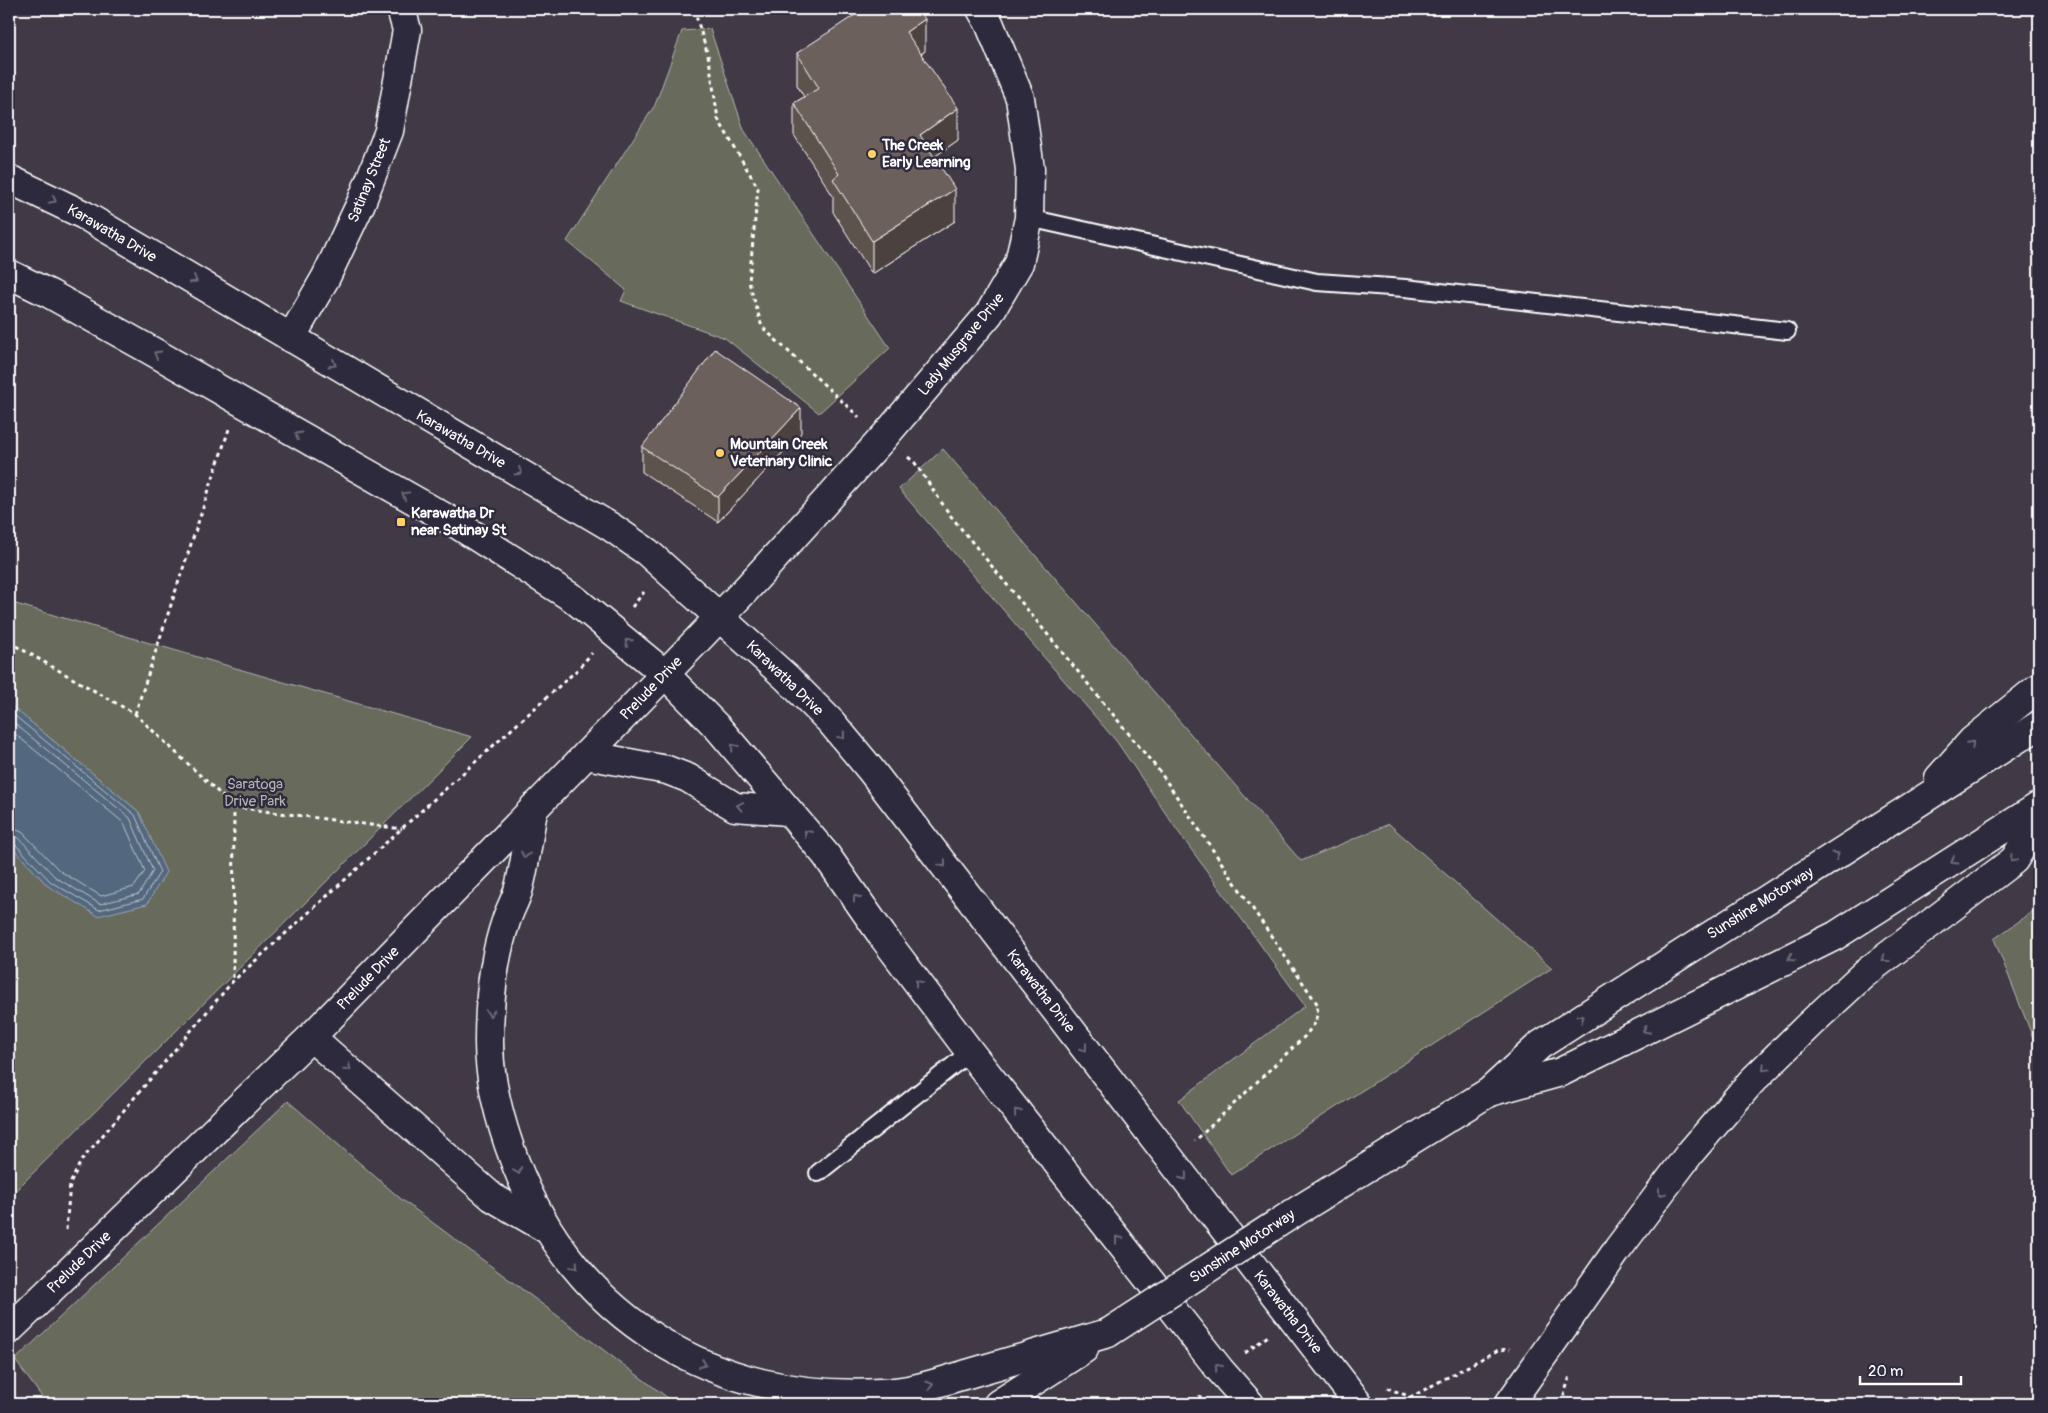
<svg xmlns="http://www.w3.org/2000/svg" width="2048" height="1413" font-family="Pangolin,sans-serif">
<style>
.green{fill:#676a5c;stroke:#b3b4ae}
.water{fill:#53687e;stroke:#98a4b2}
.lines{fill:none;stroke-linecap:round;stroke-linejoin:round}
.shore{stroke:#bac3cb;stroke-width:1}
.service-casing{stroke:#fff;stroke-width:20}
.minor-casing{stroke:#fff;stroke-width:31}
.tertiary-casing{stroke:#fff;stroke-width:31}
.secondary-casing{stroke:#fff;stroke-width:31}
.motorway-casing{stroke:#fff;stroke-width:31}
.path{stroke:#fff;stroke-width:3;stroke-dasharray:4 4;stroke-linecap:butt}
.service{stroke:#2f2a3d;stroke-width:16}
.minor{stroke:#2f2a3d;stroke-width:28}
.tertiary{stroke:#2f2a3d;stroke-width:28}
.secondary{stroke:#2f2a3d;stroke-width:28}
.motorway{stroke:#2f2a3d;stroke-width:28}
.motorway-bridge-casing{stroke:#fff;stroke-width:31;stroke-linecap:butt}
.motorway-bridge{stroke:#2f2a3d;stroke-width:28}
.wall{fill:#5d534e;stroke:#fff}
.shaded-wall{fill:#4c4340;stroke:#fff}
.building{fill:#6c605b;stroke:#fff}
.oneway{stroke:#6d6a77}
.poi-dot{fill:#ffd166;stroke:#2f2a3d;stroke-width:2}
.labels{text-anchor:middle;stroke-width:5;stroke-linejoin:round;paint-order:stroke}
.poi-label{font-size:15px;font-weight:bold;fill:#fff;stroke:#2f2a3d;text-anchor:start}
.street-label{font-size:15px;fill:#fff;stroke:#2f2a3d}
.park-label{font-size:15px;fill:#b3b4ae;stroke:#2f2a3d}
</style>
<rect width="100%" height="100%" fill="#413a46"/>
<filter id="ink" filterUnits="userSpaceOnUse"><feTurbulence type="fractalNoise" baseFrequency=".02" numOctaves="2"/><feDisplacementMap in="SourceGraphic" scale="10" xChannelSelector="R" yChannelSelector="G"/><feConvolveMatrix kernelMatrix="1 2 1 2 8 2 1 2 1" color-interpolation-filters="sRGB"/></filter>
<g filter="url(#ink)">
<!-- green -->
<g class="green">
<path d="M710,29L744,130L890,348L819,413L725,338L621,301L626,290L567,241L655,105L682,31Z"/>
<path d="M943,449L1301,861L1389,824L1552,968L1231,1175L1179,1100L1305,1006L1177,830L1117,742L899,489Z"/>
<path d="M9,602L472,737L9,1197V844L48,886L139,812L9,704Z"/>
<path d="M2039,907V1053L1994,939Z"/>
<path d="M288,1101L401,1199L676,1404H47L15,1360Z"/>
</g>
<!-- water -->
<path class="water" d="M9,704L139,812L166,872L147,904L98,916L48,886L9,844Z"/>
<g class="lines">
<!-- shore -->
<g class="shore">
<path d="M9,711L135,815L160,872L143,899L99,910L51,882L14,843L9,841"/>
<path d="M9,719L130,818L153,871L139,894L100,904L55,877L19,838L9,835"/>
<path d="M9,729L124,823L145,871L134,887L101,896L60,871L22,832L9,827"/>
</g>
<!-- service casing -->
<g class="service-casing">
<g id="service">
<path d="M1029,218L1317,282L1405,288L1787,331"/>
<path d="M818,1173L970,1052"/>
</g>
</g>
<!-- minor casing -->
<g class="minor-casing">
<path id="minor" d="M291,338L326,277L361,203L389,131L407,30L401,9"/>
</g>
<!-- tertiary casing -->
<g class="tertiary-casing">
<path id="tertiary" d="M9,1330L311,1037L665,674L749,586L884,437L989,314L1019,263L1029,218L1030,169L1020,98L989,23L981,9"/>
</g>
<!-- secondary casing -->
<g class="secondary-casing">
<g id="secondary">
<path d="M9,179L84,215L611,527L647,552L786,677L831,722L870,769L1359,1404"/>
<path d="M9,274L50,294L150,350L458,525L574,599L665,674L719,729L826,855L884,938L970,1052L1220,1370L1250,1404"/>
<path d="M586,755L667,770L688,778L735,807L788,811"/>
</g>
</g>
<!-- motorway casing -->
<g class="motorway-casing">
<g id="motorway">
<path d="M1939,778L1972,741L2039,687"/>
<path d="M534,807C528,834 526,864 518,891C515,901 509,911 506,921C493,959 489,1002 489,1042C489,1083 501,1125 515,1162C575,1319 715,1403 881,1393C913,1392 943,1381 974,1372C1019,1359 1063,1346 1108,1333"/>
<path d="M311,1037L492,1197L545,1228"/>
<path d="M1493,1091L1561,1072L1835,936L2039,806"/>
<path d="M1292,1214L1489,1092L1540,1045L2039,725"/>
<path d="M998,1404L1084,1349"/>
<path d="M1509,1404L1618,1249L1690,1153L1751,1082L1810,1024L1864,974L2014,860L2039,819"/>
</g>
</g>
<!-- path -->
<g class="path">
<path d="M694,9L709,59L718,119L758,188L749,282L762,327L859,417"/>
<path d="M908,457L915,463L950,515L1160,772L1318,1005L1316,1022L1305,1036L1195,1141"/>
<path d="M632,607L644,592"/>
<path d="M9,642L135,714L234,807L233,980"/>
<path d="M135,714L229,429"/>
<path d="M234,807L402,829"/>
<path d="M66,1230L70,1184L81,1161L233,981L577,670L592,653"/>
<path d="M1245,1353L1268,1336"/>
<path d="M1387,1388L1411,1397L1498,1350L1510,1349"/>
<path d="M1200,1395V1404"/>
<path d="M1561,1404L1570,1376"/>
</g>
<!-- service -->
<use href="#service" class="service"/>
<!-- minor -->
<use href="#minor" class="minor"/>
<!-- tertiary -->
<use href="#tertiary" class="tertiary"/>
<!-- secondary -->
<use href="#secondary" class="secondary"/>
<!-- motorway -->
<use href="#motorway" class="motorway"/>
<!-- motorway-bridge casing -->
<g class="motorway-bridge-casing">
<path id="motorway-bridge" d="M1108,1333L1292,1214"/>
</g>
<!-- motorway-bridge -->
<use href="#motorway-bridge" class="motorway-bridge"/>
</g>
<!-- wall -->
<g class="wall">
<path d="M925,51L921,54L958,140L934,157L955,221L872,274L833,212V196L794,135V103L804,97L797,85V53Z"/>
<path d="M801,433L718,522L642,472V447Z"/>
</g>
<!-- shaded-wall -->
<g class="shaded-wall">
<path d="M925,19V51L906,64V32Z"/>
<path d="M958,108V140L920,167V135Z"/>
<path d="M955,189V221L872,274V241Z"/>
<path d="M801,408V433L718,522V497Z"/>
</g>
<!-- building -->
<g class="building">
<path d="M864,9H918L925,19L906,32L958,108L920,135L955,189L872,241L833,179L839,174L794,103L819,88L797,53Z"/>
<path d="M715,349L801,408L718,497L642,447Z"/>
</g>
<!-- one-way arrows -->
<defs><path id="oneway-chevron" d="M-2-3.5L2.5 0L-2 3.5" fill="none" stroke-width="1.6" stroke-linecap="round" stroke-linejoin="round" transform="scale(1.25)"/></defs>
<g class="oneway">
<use href="#oneway-chevron" transform="translate(53 200) rotate(27)"/>
<use href="#oneway-chevron" transform="translate(194 280) rotate(31)"/>
<use href="#oneway-chevron" transform="translate(157 354) rotate(-150)"/>
<use href="#oneway-chevron" transform="translate(333 364) rotate(30)"/>
<use href="#oneway-chevron" transform="translate(298 435) rotate(-150)"/>
<use href="#oneway-chevron" transform="translate(519 472) rotate(30)"/>
<use href="#oneway-chevron" transform="translate(405 495) rotate(-151)"/>
<use href="#oneway-chevron" transform="translate(628 642) rotate(-139)"/>
<use href="#oneway-chevron" transform="translate(842 736) rotate(50)"/>
<use href="#oneway-chevron" transform="translate(1971 744) rotate(-45)"/>
<use href="#oneway-chevron" transform="translate(734 747) rotate(-130)"/>
<use href="#oneway-chevron" transform="translate(740 806) rotate(-169)"/>
<use href="#oneway-chevron" transform="translate(807 833) rotate(-131)"/>
<use href="#oneway-chevron" transform="translate(525 855) rotate(101)"/>
<use href="#oneway-chevron" transform="translate(1836 855) rotate(-32)"/>
<use href="#oneway-chevron" transform="translate(2013 859) rotate(132)"/>
<use href="#oneway-chevron" transform="translate(1954 861) rotate(148)"/>
<use href="#oneway-chevron" transform="translate(943 864) rotate(52)"/>
<use href="#oneway-chevron" transform="translate(856 898) rotate(-125)"/>
<use href="#oneway-chevron" transform="translate(1791 958) rotate(153)"/>
<use href="#oneway-chevron" transform="translate(1885 959) rotate(143)"/>
<use href="#oneway-chevron" transform="translate(918 983) rotate(-127)"/>
<use href="#oneway-chevron" transform="translate(490 1013) rotate(92)"/>
<use href="#oneway-chevron" transform="translate(1581 1018) rotate(-33)"/>
<use href="#oneway-chevron" transform="translate(1646 1030) rotate(154)"/>
<use href="#oneway-chevron" transform="translate(1084 1048) rotate(52)"/>
<use href="#oneway-chevron" transform="translate(348 1068) rotate(41)"/>
<use href="#oneway-chevron" transform="translate(1765 1068) rotate(135)"/>
<use href="#oneway-chevron" transform="translate(1017 1112) rotate(-128)"/>
<use href="#oneway-chevron" transform="translate(518 1171) rotate(69)"/>
<use href="#oneway-chevron" transform="translate(1184 1177) rotate(52)"/>
<use href="#oneway-chevron" transform="translate(1661 1193) rotate(127)"/>
<use href="#oneway-chevron" transform="translate(1118 1239) rotate(-128)"/>
<use href="#oneway-chevron" transform="translate(575 1266) rotate(50)"/>
<use href="#oneway-chevron" transform="translate(703 1364) rotate(21)"/>
<use href="#oneway-chevron" transform="translate(1218 1367) rotate(-129)"/>
<use href="#oneway-chevron" transform="translate(930 1385) rotate(-17)"/>
</g>
</g>
<!-- markers -->
<g class="poi-dot">
<circle cx="872" cy="154" r="5"/>
<circle cx="720" cy="453" r="5"/>
<rect x="396" y="517" width="10" height="10" rx="2.5"/>
</g>
<g class="labels">
<!-- poi labels -->
<g class="poi-label">
<text x="882" y="150">The Creek<tspan x="882" dy="17">Early Learning</tspan></text>
<text x="730" y="449">Mountain Creek<tspan x="730" dy="17">Veterinary Clinic</tspan></text>
<text x="411" y="518">Karawatha Dr<tspan x="411" dy="17">near Satinay St</tspan></text>
</g>
<!-- street labels -->
<g class="street-label">
<text transform="translate(369 180) rotate(-68)" y="5">Satinay Street</text>
<text transform="translate(112 233) rotate(30)" y="5">Karawatha Drive</text>
<text transform="translate(961 344) rotate(-51)" y="5">Lady Musgrave Drive</text>
<text transform="translate(461 439) rotate(30)" y="5">Karawatha Drive</text>
<text transform="translate(785 678) rotate(44)" y="5">Karawatha Drive</text>
<text transform="translate(651 688) rotate(-46)" y="5">Prelude Drive</text>
<text transform="translate(1760 903) rotate(-32)" y="5">Sunshine Motorway</text>
<text transform="translate(368 978) rotate(-46)" y="5">Prelude Drive</text>
<text transform="translate(1041 991) rotate(52)" y="5">Karawatha Drive</text>
<text transform="translate(1242 1246) rotate(-33)" y="5">Sunshine Motorway</text>
<text transform="translate(79 1262) rotate(-44)" y="5">Prelude Drive</text>
<text transform="translate(1288 1312) rotate(52)" y="5">Karawatha Drive</text>
</g>
<!-- park labels -->
<g class="park-label">
<text x="255" y="789">Saratoga<tspan x="255" dy="17">Drive Park</tspan></text>
</g>
</g>
<!-- margin -->
<rect width="2048" height="1413" fill="none" stroke="#2f2a3d" stroke-width="30"/>
<rect x="15" y="15" width="2018" height="1383" fill="none" stroke="#fff" stroke-width="2" filter="url(#ink)"/>
<!-- scale -->
<path d="M1860 1376v8h101v-8" fill="none" stroke="#ffffff" stroke-width="2.5"/>
<text x="1868" y="1376" font-size="15" fill="#ffffff" stroke="#2f2a3d" stroke-width="4" paint-order="stroke">20 m</text>
</svg>
